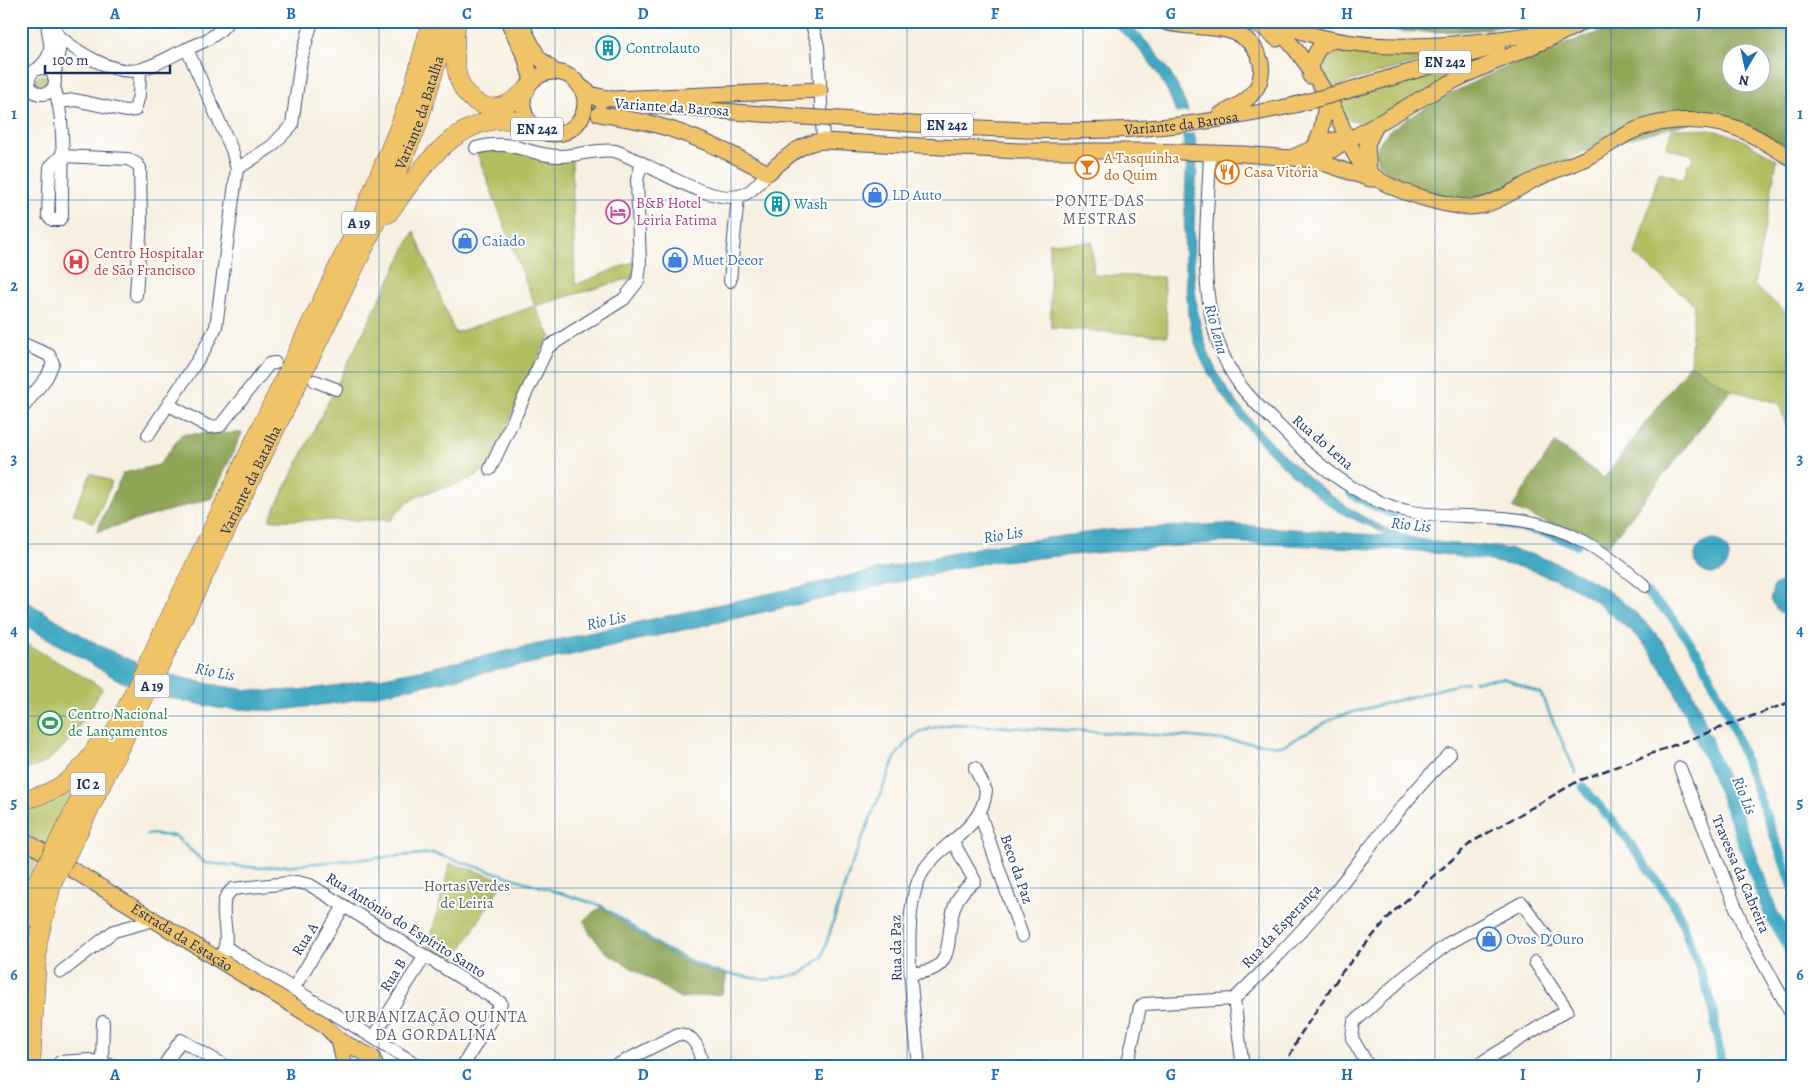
<svg xmlns="http://www.w3.org/2000/svg" width="1814" height="1088" font-family="Alegreya,serif">
<style>
.green{fill:#b3be60;stroke:#67765f}
.forest{fill:#8ea556;stroke:#546a5a;fill-rule:evenodd}
.water{fill:#43a9c3;stroke:#2f6c90}
.pier{fill:#f7efe0}
.lines{fill:none;stroke-linecap:round;stroke-linejoin:round}
.stream{stroke:#43a9c3;stroke-width:2.5}
.canal{stroke:#43a9c3;stroke-width:9}
.river{stroke:#43a9c3;stroke-width:15}
.minor-casing{stroke:#3c4c72;stroke-width:14}
.major-casing{stroke:#3c4c72;stroke-width:17}
.highway-casing{stroke:#3c4c72;stroke-width:19}
.minor{stroke:#fff;stroke-width:12}
.major{stroke:#f1c369;stroke-width:15}
.highway{stroke:#f1c369;stroke-width:18}
.rail{stroke:#1b2f5e;stroke-width:2.5;stroke-dasharray:8 4;stroke-linecap:butt}
.major-bridge-casing{stroke:#3c4c72;stroke-width:17;stroke-linecap:butt}
.highway-bridge-casing{stroke:#3c4c72;stroke-width:19;stroke-linecap:butt}
.major-bridge{stroke:#f1c369;stroke-width:15}
.highway-bridge{stroke:#f1c369;stroke-width:18}
.grid{fill:none;stroke:#1f6fb2;stroke-width:1;stroke-opacity:0.55}
.labels{text-anchor:middle;stroke-width:4;stroke-linejoin:round;paint-order:stroke}
.shield{fill:#fff;stroke:#5f6d8e;stroke-width:1}
.shield-label{font-size:14px;font-weight:bold;fill:#1b2f5e}
.culture-label{font-size:15px;fill:#0d838f;stroke:#fff;text-anchor:start}
.street-label{font-size:15px;fill:#1b2f5e;stroke:#fff}
.food-label{font-size:15px;fill:#c56008;stroke:#fff;text-anchor:start}
.shop-label{font-size:15px;fill:#366cbe;stroke:#fff;text-anchor:start}
.hotel-label{font-size:15px;fill:#b23c85;stroke:#fff;text-anchor:start}
.health-label{font-size:15px;fill:#be3a42;stroke:#fff;text-anchor:start}
.leisure-label{font-size:15px;fill:#27864d;stroke:#fff;text-anchor:start}
.park-label{font-size:15px;fill:#50615f;stroke:#fff}
.neighbourhood-label{font-size:16px;letter-spacing:1px;fill:#615e6b;stroke:#fff}
.water-label{font-size:16px;font-style:italic;fill:#2b6086;stroke:#fff}
.neatline{fill:none;stroke:#1f6fb2;stroke-width:2}
.grid-label{font-size:16px;text-anchor:middle;font-weight:bold;fill:#1f6fb2}
</style>
<rect width="100%" height="100%" fill="#fff"/>
<filter id="ink" filterUnits="userSpaceOnUse"><feTurbulence type="fractalNoise" baseFrequency=".02" numOctaves="2"/><feDisplacementMap in="SourceGraphic" scale="10" xChannelSelector="R" yChannelSelector="G"/><feConvolveMatrix kernelMatrix="1 2 1 2 8 2 1 2 1" color-interpolation-filters="sRGB"/></filter>
<filter id="wash" filterUnits="userSpaceOnUse"><feTurbulence type="fractalNoise" baseFrequency=".0096" numOctaves="4" result="noise"/><feDisplacementMap in="SourceGraphic" scale="20" xChannelSelector="R" yChannelSelector="G"/><feGaussianBlur stdDeviation="1.12" result="paint"/><feColorMatrix in="noise" values="0 0 0 0 0 0 0 0 0 0 0 0 0 0 0 0 0 1.4 0 .05"/><feComposite in="paint" operator="in"/></filter>
<g filter="url(#wash)">
<rect width="100%" height="100%" fill="#f7efe0"/>
<!-- green -->
<g class="green">
<path d="M1327,47H1473L1341,84L1345,100L1507,51L1364,123L1346,119L1319,74L1318,60Z"/>
<circle cx="42" cy="81" r="6"/>
<path d="M1672,129C1723,127 1735,134 1777,160L1754,286L1793,318V447L1779,403L1731,390L1690,364L1694,304L1635,255L1659,172L1684,179L1688,163L1691,164L1693,155L1666,148Z"/>
<path d="M491,148L572,160L575,285L635,261L634,277L535,306L551,338L545,343L489,465C459,497 419,479 391,520H269L414,231L455,333L535,306L477,153Z"/>
<path d="M1092,242L1094,275L1163,277L1168,336L1051,328L1049,243Z"/>
<path d="M91,473L112,482L94,523L73,514Z"/>
<path d="M21,641L103,688C85,715 58,772 21,769Z"/>
<path d="M83,776L47,845L21,831V805Z"/>
<path d="M21,847L38,860L21,891Z"/>
<path d="M450,863L504,880L454,961L428,948Z"/>
<path d="M37,920L26,1067H21V946Z"/>
</g>
<!-- forest -->
<g class="forest">
<path d="M1306,21H1530C1457,40 1382,29 1308,25Z"/>
<path d="M1638,21H1793V149L1733,120L1715,116L1592,148L1497,194L1470,202L1441,196L1408,183L1390,174L1378,164C1375,156 1376,147 1382,139C1392,126 1411,117 1425,108C1491,70 1564,41 1638,21ZM1732,52H1762V82H1732Z"/>
<path d="M1690,364L1731,390L1606,548L1512,508L1555,443L1604,478Z"/>
<path d="M242,433L212,498L96,532L123,473L159,465L182,434Z"/>
<path d="M601,907C638,933 682,968 727,975L722,994L680,998L606,952L589,932L584,920Z"/>
</g>
<!-- water -->
<g class="water">
<path d="M1107,21H1126C1163,55 1189,94 1196,145C1198,162 1196,180 1195,197C1193,265 1188,335 1230,393C1268,447 1345,519 1410,537C1441,545 1476,544 1508,549C1571,560 1634,600 1671,653C1691,681 1703,715 1714,747L1712,750L1706,752L1701,750L1672,686L1650,651L1630,630L1593,600L1573,587L1529,569L1480,559L1418,551L1224,542L989,562L566,656L343,702L275,711L217,708L174,699L120,681L21,623V598C57,619 92,644 130,660C168,677 234,692 275,691C327,690 378,678 429,668L986,546L1109,530L1223,524L1388,536C1372,525 1351,520 1335,509C1287,477 1221,406 1199,354C1189,330 1187,305 1186,279C1184,254 1184,229 1185,204C1185,189 1187,173 1186,158C1181,103 1153,53 1107,21Z"/>
<circle cx="1712" cy="557" r="17"/>
<path d="M1785,580L1793,582V613L1779,612L1770,600L1774,585Z"/>
</g>
<!-- pier -->
<g class="pier">
<path d="M1190,112L1195,133L1179,135L1174,114Z"/>
<path d="M1709,727L1712,734L1694,741L1691,734Z"/>
</g>
<g class="lines">
<!-- stream -->
<g class="stream">
<path d="M1474,681L1504,678L1541,694L1576,773"/>
<path d="M147,834L175,836L205,863L260,868L433,853L602,906L663,948L712,971L765,980L801,974L822,957L851,866L895,758C910,733 924,728 953,724L1192,737L1282,746L1338,716L1467,682"/>
</g>
<!-- canal -->
<g class="canal">
<path d="M1351,494L1376,507L1394,514"/>
<path d="M1501,524L1550,534L1577,545"/>
<path d="M1638,585L1671,616L1701,658L1727,712L1793,887"/>
<path d="M1583,787L1621,831L1677,909L1711,1000L1722,1067"/>
</g>
<!-- river -->
<path class="river" d="M1701,735L1728,796L1771,914L1793,951"/>
</g>
</g>
<g filter="url(#ink)">
<g class="lines">
<!-- minor casing -->
<g class="minor-casing">
<g id="minor">
<path d="M53,21L60,45L54,78"/>
<path d="M811,21L818,46L823,141"/>
<path d="M59,36C77,52 113,75 138,70C153,67 169,57 184,50C199,44 219,36 228,21"/>
<circle cx="42" cy="81" r="13"/>
<path d="M38,69C58,49 48,45 47,21"/>
<path d="M54,87C67,123 61,177 62,216L59,220H53L48,216L50,167L61,156"/>
<path d="M58,102L75,100L126,111L135,110L139,95L140,70"/>
<path d="M476,148C513,138 523,154 557,156C577,157 595,148 615,151C646,161 713,209 745,194C754,190 761,180 768,173"/>
<path d="M1210,153C1208,228 1192,320 1240,385C1256,406 1277,423 1295,442C1326,472 1364,501 1407,511C1441,518 1477,514 1512,519C1570,526 1602,550 1645,586"/>
<path d="M61,156L128,159L137,164L140,168L141,221L136,295"/>
<path d="M237,169L272,146L292,125L301,60L312,21"/>
<path d="M730,281L738,196"/>
<path d="M21,343L49,355L53,363L47,377L21,410"/>
<path d="M315,381L336,389"/>
<path d="M169,405L209,427L220,426L269,364L275,363"/>
<path d="M148,435L203,352L216,327L237,169L232,150L187,49"/>
<path d="M490,469L548,347L624,299L638,281L640,265L637,180L642,163"/>
<path d="M1680,768L1744,928L1793,1017"/>
<path d="M980,814L1022,936"/>
<path d="M227,948L421,1067"/>
<path d="M219,959C237,936 211,905 233,889L297,882L310,885L501,1003L462,1067"/>
<path d="M61,972L114,931L154,920"/>
<path d="M912,973C974,972 928,911 975,881L953,842"/>
<path d="M293,989L344,906"/>
<path d="M1234,999L1243,1067"/>
<path d="M373,1037L425,956"/>
<path d="M102,1061L103,1022"/>
<path d="M60,1062L89,1060L120,1067"/>
<path d="M163,1067L181,1040L227,1067"/>
<path d="M613,1067L678,1034C697,1035 699,1051 703,1067"/>
<path d="M919,1067C915,1017 898,915 922,873C940,842 982,831 986,791L975,768"/>
<path d="M1127,1067L1140,1007L1144,1004L1234,999C1271,964 1306,928 1338,888C1375,842 1408,795 1450,754"/>
<path d="M1369,1067L1352,1038L1354,1022L1404,977L1449,943L1522,903L1549,940"/>
<path d="M1474,1067L1567,1010L1535,962"/>
</g>
</g>
<!-- major casing -->
<g class="major-casing">
<g id="major">
<path d="M508,21L525,57L532,81"/>
<path d="M519,21L538,57L555,72"/>
<path d="M1161,21C1191,32 1234,18 1255,49C1260,57 1263,66 1261,75C1258,96 1239,106 1221,114"/>
<path d="M1247,21L1264,28L1277,39"/>
<path d="M1270,21C1295,46 1316,75 1333,106C1346,132 1352,163 1378,179C1397,192 1457,211 1480,206C1499,202 1516,189 1534,180C1551,171 1569,166 1586,158C1601,150 1614,141 1629,133C1656,119 1692,118 1722,124C1747,129 1770,146 1793,159"/>
<path d="M1275,21C1357,60 1456,45 1543,33"/>
<circle cx="554" cy="103" r="31"/>
<path d="M1310,76C1312,61 1315,44 1332,41"/>
<path d="M580,86L601,101"/>
<path d="M1346,91L1498,46"/>
<path d="M593,95L613,99L820,90"/>
<path d="M654,106L802,117"/>
<path d="M599,114C619,118 640,120 660,126C697,136 735,155 768,173C786,158 799,143 823,141L1019,151H1147L1243,154L1314,160L1370,179H1378"/>
<path id="s1" d="M840,119C930,125 1021,133 1112,130C1174,128 1235,118 1295,105"/>
<path d="M1314,148L1321,132L1325,110"/>
<path d="M1293,157L1332,140H1347"/>
<path d="M1314,160C1330,154 1337,145 1350,139C1383,122 1413,102 1446,85C1491,61 1540,46 1585,21"/>
<path d="M1369,172L1367,144L1376,126"/>
<path id="s2" d="M21,838L323,1024L339,1040L372,1057L377,1067"/>
<path d="M339,1040L345,1067"/>
</g>
</g>
<!-- highway casing -->
<g class="highway-casing">
<g id="highway">
<path d="M456,26C454,54 451,95 485,106C502,111 514,101 526,90"/>
<path d="M388,214C423,167 461,104 530,123"/>
<path d="M21,800C55,795 80,776 97,746"/>
<path d="M60,838L115,731L359,223L399,127L414,85L431,21"/>
<path id="s3" d="M73,843L369,238L417,127L450,21"/>
<path d="M21,908L42,873"/>
<path d="M21,927L46,891"/>
<path d="M31,1067L38,942L53,881"/>
</g>
</g>
<!-- minor -->
<use href="#minor" class="minor"/>
<!-- major -->
<use href="#major" class="major"/>
<!-- highway -->
<use href="#highway" class="highway"/>
<!-- rail -->
<path class="rail" d="M1284,1067L1300,1035L1342,972L1393,912L1472,842L1580,780L1793,701"/>
<!-- major-bridge casing -->
<g class="major-bridge-casing">
<g id="major-bridge">
<path d="M1295,105L1346,91"/>
<path d="M802,117L840,119"/>
</g>
</g>
<!-- highway-bridge casing -->
<g class="highway-bridge-casing">
<g id="highway-bridge">
<path d="M42,873L60,838"/>
<path d="M53,881L73,843"/>
</g>
</g>
<!-- major-bridge -->
<use href="#major-bridge" class="major-bridge"/>
<!-- highway-bridge -->
<use href="#highway-bridge" class="highway-bridge"/>
</g>
</g>
<!-- grid -->
<path class="grid" d="M203,21V1067M379,21V1067M555,21V1067M731,21V1067M907,21V1067M1083,21V1067M1259,21V1067M1435,21V1067M1611,21V1067M21,200H1793M21,372H1793M21,544H1793M21,716H1793M21,888H1793"/>
<!-- icons -->
<defs>
<g id="building-ring" transform="scale(1.25)"><circle r="9.5" fill="#fff" stroke="#0f9aa8" stroke-width="1.5"/><path d="M-4-6H4V6H1V3H-1V6H-4ZM-2.5-4.3h1.7v1.8h-1.7ZM.8-4.3h1.7v1.8H.8ZM-2.5-1h1.7V.8h-1.7ZM.8-1h1.7V.8H.8Z" fill="#0f9aa8"/></g>
<g id="bar-ring" transform="scale(1.25)"><circle r="9.5" fill="#fff" stroke="#e8710a" stroke-width="1.5"/><path d="M-6-5H6L.8 .8V4.5H3.5V6h-7V4.5H-.8V.8Z" fill="#e8710a"/></g>
<g id="restaurant-ring" transform="scale(1.25)"><circle r="9.5" fill="#fff" stroke="#e8710a" stroke-width="1.5"/><path d="M-5-6h1v4h1v-4h1v4h1v-4h1v5L-1.5 .5V6h-2V.5L-5-1ZM5-6V6H3V1.5H1.5Q1.5-4 5-6Z" fill="#e8710a"/></g>
<g id="shop-ring" transform="scale(1.25)"><circle r="9.5" fill="#fff" stroke="#3f7fe0" stroke-width="1.5"/><path d="M-5-2.5h2.3a2.7 3.5 0 0 1 5.4 0H5L5.5 6h-11ZM-1.5-2.5h3a1.5 2.3 0 0 0-3 0Z" fill="#3f7fe0"/></g>
<g id="hotel-ring" transform="scale(1.25)"><circle r="9.5" fill="#fff" stroke="#d1479c" stroke-width="1.5"/><path d="M-6-4.5h1.5V1H6V5H4.5V3h-9V5H-6ZM-4 0a1.8 1.8 0 1 1 3.6 0ZM.5 0V-2.5h3Q6-2.5 6 0Z" fill="#d1479c"/></g>
<g id="hospital-ring" transform="scale(1.25)"><circle r="9.5" fill="#fff" stroke="#e0444e" stroke-width="1.5"/><path d="M-5-5h3v3.5h4V-5h3V5h-3V1.5h-4V5h-3Z" fill="#e0444e"/></g>
<g id="stadium-ring" transform="scale(1.25)"><circle r="9.5" fill="#fff" stroke="#2e9e5b" stroke-width="1.5"/><path d="M0-5a6.5 5 0 1 0 0 10a6.5 5 0 1 0 0-10ZM-3.5-1.8h7v3.6h-7Z" fill="#2e9e5b"/></g>
</defs>
<g fill-rule="evenodd">
<use href="#building-ring" x="608" y="48"/>
<use href="#bar-ring" x="1087" y="167"/>
<use href="#restaurant-ring" x="1227" y="172"/>
<use href="#shop-ring" x="875" y="195"/>
<use href="#building-ring" x="777" y="204"/>
<use href="#hotel-ring" x="618" y="212"/>
<use href="#shop-ring" x="465" y="241"/>
<use href="#shop-ring" x="675" y="260"/>
<use href="#hospital-ring" x="76" y="262"/>
<use href="#stadium-ring" x="50" y="723"/>
<use href="#shop-ring" x="1489" y="939"/>
</g>
<g class="labels">
<!-- shield labels -->
<g class="shield">
<rect x="1419" y="50.5" width="52" height="23" rx="4"/>
<rect x="921" y="113.5" width="52" height="23" rx="4"/>
<rect x="511" y="117.5" width="52" height="23" rx="4"/>
<rect x="341.5" y="211.5" width="35" height="23" rx="4"/>
<rect x="134.5" y="674.5" width="35" height="23" rx="4"/>
<rect x="70.5" y="772.5" width="35" height="23" rx="4"/>
</g>
<g class="shield-label">
<text x="1445" y="67">EN 242</text>
<text x="947" y="130">EN 242</text>
<text x="537" y="134">EN 242</text>
<text x="359" y="228">A 19</text>
<text x="152" y="691">A 19</text>
<text x="88" y="789">IC 2</text>
</g>
<!-- culture labels -->
<g class="culture-label">
<text x="626" y="53">Controlauto</text>
<text x="794" y="209">Wash</text>
</g>
<!-- street labels -->
<g class="street-label">
<text transform="translate(672 107) rotate(4)" y="5">Variante da Barosa</text>
<text dy="5" stroke="none"><textPath href="#s3" startOffset="809">Variante da Batalha</textPath></text>
<text dy="5" stroke="none"><textPath href="#s1" startOffset="342">Variante da Barosa</textPath></text>
<text transform="translate(1323 442) rotate(41)" y="5">Rua do Lena</text>
<text dy="5" stroke="none"><textPath href="#s3" startOffset="404">Variante da Batalha</textPath></text>
<text transform="translate(1017 869) rotate(71)" y="5">Beco da Paz</text>
<text transform="translate(1741 874) rotate(67)" y="5">Travessa da Cabreira</text>
<text transform="translate(406 925) rotate(32)" y="5">Rua António do Espírito Santo</text>
<text transform="translate(1281 926) rotate(-47)" y="5">Rua da Esperança</text>
<text dy="5" stroke="none"><textPath href="#s2" startOffset="189">Estrada da Estação</textPath></text>
<text transform="translate(305 939) rotate(-58)" y="5">Rua A</text>
<text transform="translate(896 948) rotate(-91)" y="5">Rua da Paz</text>
<text transform="translate(393 975) rotate(-58)" y="5">Rua B</text>
</g>
<!-- food labels -->
<g class="food-label">
<text x="1104" y="163">A Tasquinha<tspan x="1104" dy="17">do Quim</tspan></text>
<text x="1244" y="177">Casa Vitória</text>
</g>
<!-- shop labels -->
<g class="shop-label">
<text x="892" y="200">LD Auto</text>
<text x="482" y="246">Caiado</text>
<text x="692" y="265">Muet Decor</text>
<text x="1506" y="944">Ovos D'Ouro</text>
</g>
<!-- hotel labels -->
<g class="hotel-label">
<text x="636" y="208">B&amp;B Hotel<tspan x="636" dy="17">Leiria Fatima</tspan></text>
</g>
<!-- health labels -->
<g class="health-label">
<text x="94" y="258">Centro Hospitalar<tspan x="94" dy="17">de São Francisco</tspan></text>
</g>
<!-- leisure labels -->
<g class="leisure-label">
<text x="68" y="719">Centro Nacional<tspan x="68" dy="17">de Lançamentos</tspan></text>
</g>
<!-- park labels -->
<g class="park-label">
<text x="467" y="891">Hortas Verdes<tspan x="467" dy="17">de Leiria</tspan></text>
</g>
<!-- neighbourhood labels -->
<g class="neighbourhood-label">
<text x="1100" y="206">PONTE DAS<tspan x="1100" dy="18">MESTRAS</tspan></text>
<text x="436" y="1022">URBANIZAÇÃO QUINTA<tspan x="436" dy="18">DA GORDALINA</tspan></text>
</g>
<!-- water labels -->
<g class="water-label">
<text transform="translate(1217 329) rotate(75)" y="6">Rio Lena</text>
<text transform="translate(1411 524) rotate(6)" y="6">Rio Lis</text>
<text transform="translate(1003 534) rotate(-9)" y="6">Rio Lis</text>
<text transform="translate(606 620) rotate(-12)" y="6">Rio Lis</text>
<text transform="translate(215 671) rotate(11)" y="6">Rio Lis</text>
<text transform="translate(1745 795) rotate(68)" y="6">Rio Lis</text>
</g>
</g>
<!-- margin -->
<rect width="1814" height="1088" fill="none" stroke="#fff" stroke-width="55"/>
<!-- north arrow -->
<g transform="translate(1746 68) rotate(189)"><circle r="24" fill="#ffffff" stroke="#a4acbf"/>
<path d="M0-4L9 19L0 12L-9 19Z" fill="#1f6fb2"/>
<text y="-8" font-size="14" font-weight="bold" text-anchor="middle" fill="#1b2f5e">N</text>
</g>
<!-- scale -->
<path d="M45 65v8h125v-8" fill="none" stroke="#1b2f5e" stroke-width="2.5"/>
<text x="52" y="65" font-size="15" fill="#1b2f5e" stroke="#ffffff" stroke-width="4" paint-order="stroke">100 m</text>
<rect x="28" y="28" width="1758" height="1032" class="neatline"/>
<g class="grid-label">
<text x="115" y="19">A</text>
<text x="291" y="19">B</text>
<text x="467" y="19">C</text>
<text x="643" y="19">D</text>
<text x="819" y="19">E</text>
<text x="995" y="19">F</text>
<text x="1171" y="19">G</text>
<text x="1347" y="19">H</text>
<text x="1523" y="19">I</text>
<text x="1699" y="19">J</text>
<text x="14" y="119">1</text>
<text x="1800" y="119">1</text>
<text x="14" y="291">2</text>
<text x="1800" y="291">2</text>
<text x="14" y="464">3</text>
<text x="1800" y="464">3</text>
<text x="14" y="636">4</text>
<text x="1800" y="636">4</text>
<text x="14" y="808">5</text>
<text x="1800" y="808">5</text>
<text x="14" y="980">6</text>
<text x="1800" y="980">6</text>
<text x="115" y="1080">A</text>
<text x="291" y="1080">B</text>
<text x="467" y="1080">C</text>
<text x="643" y="1080">D</text>
<text x="819" y="1080">E</text>
<text x="995" y="1080">F</text>
<text x="1171" y="1080">G</text>
<text x="1347" y="1080">H</text>
<text x="1523" y="1080">I</text>
<text x="1699" y="1080">J</text>
</g>
</svg>
